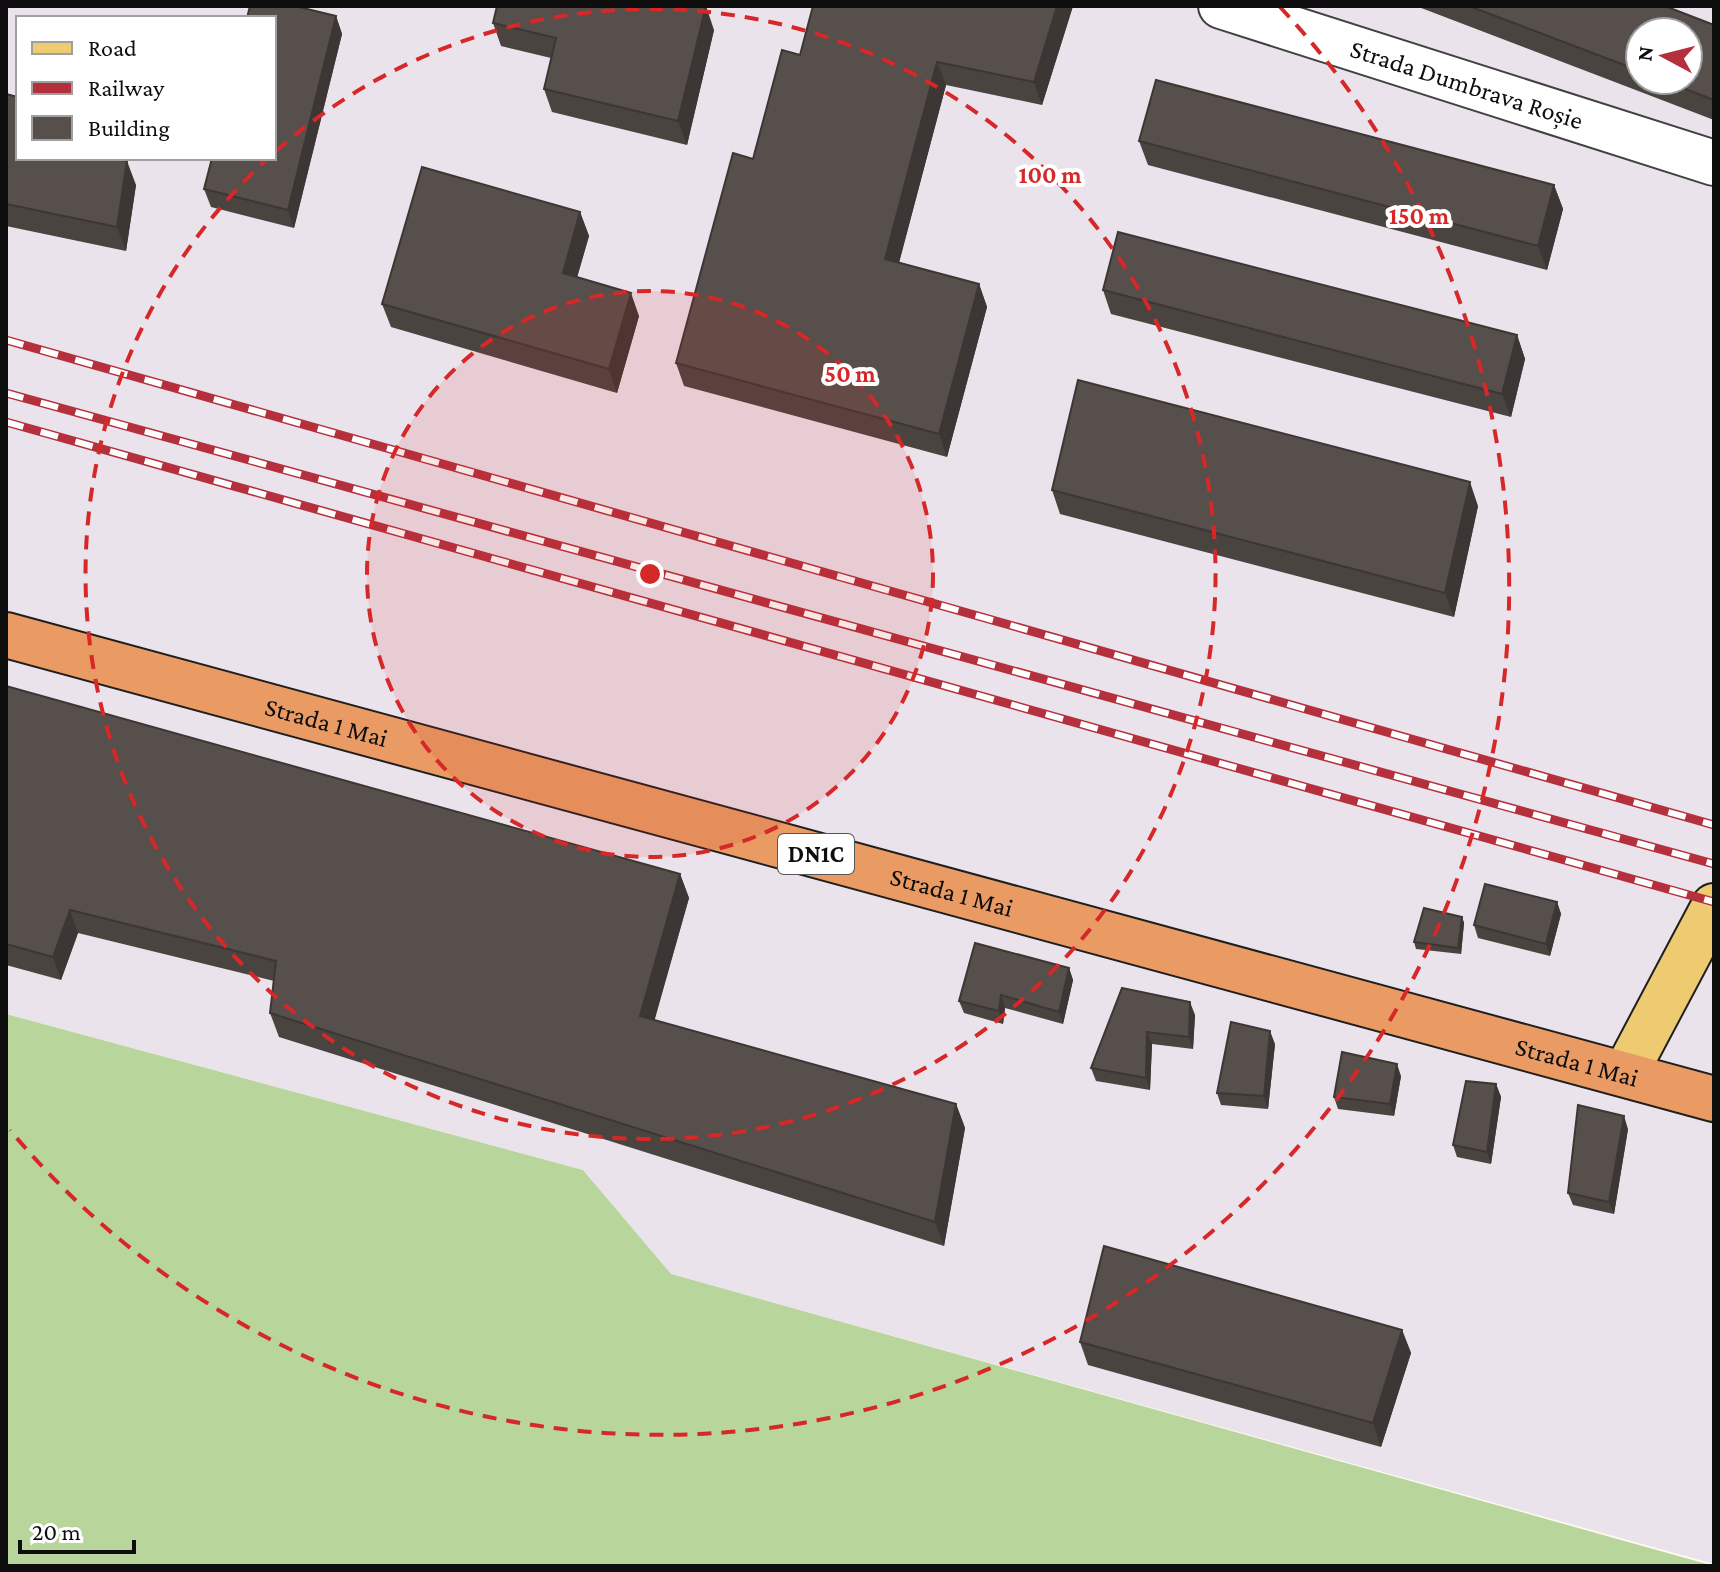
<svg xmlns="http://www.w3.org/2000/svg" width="1720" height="1572" font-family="'Crimson Pro',serif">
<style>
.industrial{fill:#ebe3ec;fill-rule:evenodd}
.forest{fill:#b8d69c}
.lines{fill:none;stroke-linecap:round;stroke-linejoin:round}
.minor-casing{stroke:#414141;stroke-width:48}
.major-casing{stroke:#1f1f1f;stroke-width:48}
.highway-casing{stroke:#1f1f1f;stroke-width:48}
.minor{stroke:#fff;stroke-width:44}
.major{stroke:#eeca70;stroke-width:44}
.highway{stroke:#e99b63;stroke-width:44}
.rail-casing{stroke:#b4303c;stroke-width:9}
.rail{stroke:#fff;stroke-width:6;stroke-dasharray:18;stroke-linecap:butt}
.wall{fill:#4a4440;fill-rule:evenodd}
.shaded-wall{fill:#3c3734}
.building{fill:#564f4b;stroke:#3c3734;stroke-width:2}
.ring{fill:none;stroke:#d62828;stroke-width:4;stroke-dasharray:14 10}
.labels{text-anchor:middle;stroke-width:8;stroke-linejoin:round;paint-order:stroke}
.shield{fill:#fff;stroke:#565656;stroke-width:2}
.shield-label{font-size:24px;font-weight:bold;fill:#0e0e0e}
.street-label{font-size:26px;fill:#0e0e0e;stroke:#fff}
.centre{fill:#d62828;stroke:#fff;stroke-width:4}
.ring-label{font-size:24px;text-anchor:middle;font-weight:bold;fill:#d62828;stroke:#fff;stroke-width:8;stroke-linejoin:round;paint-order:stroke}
</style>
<rect width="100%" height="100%" fill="#fefbf0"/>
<!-- industrial -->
<path class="industrial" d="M6,6H1714V1564L670,1274L583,1170L6,1014ZM18,18H274V158H18ZM1640,32H1688V80H1640Z"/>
<!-- forest -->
<path class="forest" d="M6,1014L583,1170L671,1274L1714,1566H6Z"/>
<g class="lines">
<!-- minor casing -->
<g class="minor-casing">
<g id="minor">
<path id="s1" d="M1221,6L1714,163"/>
</g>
</g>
<!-- major casing -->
<g class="major-casing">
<path id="major" d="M1625,1074L1714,906"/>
</g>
<!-- highway casing -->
<g class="highway-casing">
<g id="highway">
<path id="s2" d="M6,635L1714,1099"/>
</g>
</g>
<!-- minor -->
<use href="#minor" class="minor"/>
<!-- major -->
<use href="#major" class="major"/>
<!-- highway -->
<use href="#highway" class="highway"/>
<!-- rail casing -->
<g class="rail-casing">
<g id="rail">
<path d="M6,340L1714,825"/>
<path d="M6,393L1714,864"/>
<path d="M6,422L1714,902"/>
</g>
</g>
<!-- rail -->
<use href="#rail" class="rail"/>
</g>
<!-- wall -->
<g class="wall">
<path d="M1073,6L1042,105L946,85L899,262L979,284L987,307L947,457L684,386L676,363L753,159L800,55Z"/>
<path d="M1416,6H1665L1714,25V120ZM1640,32L1688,80H1640Z"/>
<path d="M336,16L342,34L294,228L211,207L204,189Z"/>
<path d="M493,23L714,30L687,145L552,112L544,89L551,58L501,46Z"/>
<path d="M6,94L136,185L126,251L6,226Z"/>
<path d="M1139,141L1554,185L1563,209L1547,270L1148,165Z"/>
<path d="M580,212L589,236L577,278L639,316L617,393L391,327L382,304Z"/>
<path d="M1103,290L1517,335L1525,359L1511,417L1111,314Z"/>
<path d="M1052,490L1478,506L1454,617L1060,514Z"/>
<path d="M6,686L680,874L689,898L654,1020L956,1104L965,1128L944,1246L279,1037L270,1013L274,981L78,933L61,980L6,965Z"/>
<path d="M1557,902L1561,914L1550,956L1478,938L1474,925Z"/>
<path d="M1462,917L1464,923L1461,954L1416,949L1414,942Z"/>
<path d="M1069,968L1073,980L1063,1024L1005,1008L1003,1024L964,1013L959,1001Z"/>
<path d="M1122,988L1195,1015L1193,1049L1152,1044L1150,1090L1096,1081L1091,1068Z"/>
<path d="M1275,1044L1268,1109L1221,1105L1217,1093Z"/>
<path d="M1401,1076L1394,1116L1338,1109L1334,1097Z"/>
<path d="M1496,1084L1501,1097L1491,1164L1457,1157L1453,1145Z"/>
<path d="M1628,1129L1614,1214L1573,1205L1568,1193Z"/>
<path d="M1402,1330L1411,1353L1381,1447L1088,1365L1080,1342Z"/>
</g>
<!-- shaded-wall -->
<g class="shaded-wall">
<path d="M706,6L714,30L687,145L678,121Z"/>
<path d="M1057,6H1073L1042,105L1034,82Z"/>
<path d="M336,16L342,34L294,228L288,210Z"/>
<path d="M937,62L946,85L894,282L885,259Z"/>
<path d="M127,161L136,185L126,251L117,227Z"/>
<path d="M1554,185L1563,209L1547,270L1538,246Z"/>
<path d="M580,212L589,236L571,297L563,273Z"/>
<path d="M979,284L987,307L947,457L939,434Z"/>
<path d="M631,293L639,316L617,393L609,369Z"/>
<path d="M1517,335L1525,359L1511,417L1502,394Z"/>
<path d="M1470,482L1478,506L1454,617L1445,593Z"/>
<path d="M680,874L689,898L649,1040L640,1016Z"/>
<path d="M1557,902L1561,914L1550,956L1546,944Z"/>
<path d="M70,910L78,933L61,980L53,957Z"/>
<path d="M1462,917L1464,923L1461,954L1458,948Z"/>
<path d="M1069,968L1073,980L1063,1024L1059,1012Z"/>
<path d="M1001,995L1005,1008L1003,1024L999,1011Z"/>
<path d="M1190,1002L1195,1015L1193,1049L1189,1037Z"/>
<path d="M1270,1031L1275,1044L1268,1109L1264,1096Z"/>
<path d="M1147,1032L1152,1044L1150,1090L1146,1078Z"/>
<path d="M1397,1064L1401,1076L1394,1116L1390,1104Z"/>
<path d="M1496,1084L1501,1097L1491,1164L1487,1152Z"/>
<path d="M956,1104L965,1128L944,1246L935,1222Z"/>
<path d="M1624,1116L1628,1129L1614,1214L1609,1202Z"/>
<path d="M1402,1330L1411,1353L1381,1447L1373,1423Z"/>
</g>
<!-- building -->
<g class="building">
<path d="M250,6L284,7V6H295L336,16L288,210L204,189L212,158H274V18H247Z"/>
<path d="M497,6H706L678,121L544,89L556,38L493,23Z"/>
<path d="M813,6H1057L1034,82L937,62L885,259L979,284L939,434L676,363L733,153L753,159L782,50L800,55Z"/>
<path d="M1469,6H1665L1714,25V100L1662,80H1688V32H1640V71Z"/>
<path d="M1156,80L1554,185L1538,246L1139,141Z"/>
<path d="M6,94L18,97V158H110L127,161L117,227L6,204Z"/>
<path d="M422,167L580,212L563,273L631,293L609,369L382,304Z"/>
<path d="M1118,232L1517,335L1502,394L1103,290Z"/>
<path d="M1078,380L1470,482L1445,593L1052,490Z"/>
<path d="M6,686L680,874L640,1016L956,1104L935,1222L270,1013L276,961L70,910L53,957L6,944Z"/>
<path d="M1485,884L1557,902L1546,944L1474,925Z"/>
<path d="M1424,908L1462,917L1458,948L1414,942Z"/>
<path d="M975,943L1069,968L1059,1012L1001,995L999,1011L959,1001Z"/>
<path d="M1122,988L1190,1002L1189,1037L1147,1032L1146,1078L1091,1068Z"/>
<path d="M1231,1022L1270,1031L1264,1096L1217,1093Z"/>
<path d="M1342,1052L1397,1064L1390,1104L1334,1097Z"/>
<path d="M1466,1081L1496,1084L1487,1152L1453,1145Z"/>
<path d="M1578,1105L1624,1116L1609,1202L1568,1193Z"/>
<path d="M1104,1246L1402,1330L1373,1423L1080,1342Z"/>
</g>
<!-- distance rings -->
<circle cx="650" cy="574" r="283" fill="#d62828" fill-opacity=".12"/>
<g class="ring">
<circle cx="650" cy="574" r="283"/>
<path d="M276 151A565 565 0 1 1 265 161"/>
<path d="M1280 7A848 848 0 1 1 10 1130"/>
</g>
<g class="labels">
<!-- shield labels -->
<rect class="shield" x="778" y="834" width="76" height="40" rx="6"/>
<g class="shield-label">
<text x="816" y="862">DN1C</text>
</g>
<!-- street labels -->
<g class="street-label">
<text dy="9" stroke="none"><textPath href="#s1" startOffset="258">Strada Dumbrava Roșie</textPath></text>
<text dy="9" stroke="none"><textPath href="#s2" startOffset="332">Strada 1 Mai</textPath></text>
<text dy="9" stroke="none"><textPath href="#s2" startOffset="980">Strada 1 Mai</textPath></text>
<text dy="9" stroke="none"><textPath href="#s2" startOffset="1628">Strada 1 Mai</textPath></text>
</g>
</g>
<circle cx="650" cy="574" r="12" class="centre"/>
<g class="ring-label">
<text x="1050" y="183">100 m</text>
<text x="1419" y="224">150 m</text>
<text x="850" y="382">50 m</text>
</g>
<!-- border -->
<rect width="1720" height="1572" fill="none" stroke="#0e0e0e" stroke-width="16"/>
<!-- legend -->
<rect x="16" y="16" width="260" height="144" fill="#ffffff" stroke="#9f9f9f" stroke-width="2"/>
<rect x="32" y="42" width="40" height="12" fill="#eeca70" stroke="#9f9f9f" stroke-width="2"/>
<text x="88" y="56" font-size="24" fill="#0e0e0e">Road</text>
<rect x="32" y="82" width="40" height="12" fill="#b4303c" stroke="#9f9f9f" stroke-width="2"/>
<text x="88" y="96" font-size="24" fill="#0e0e0e">Railway</text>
<rect x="32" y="116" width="40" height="24" fill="#564f4b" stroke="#9f9f9f" stroke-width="2"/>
<text x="88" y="136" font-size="24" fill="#0e0e0e">Building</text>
<!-- north arrow -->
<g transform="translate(1664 56) rotate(277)"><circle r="38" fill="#ffffff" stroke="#9f9f9f" stroke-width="2"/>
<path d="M0-6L14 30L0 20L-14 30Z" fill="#b4303c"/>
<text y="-12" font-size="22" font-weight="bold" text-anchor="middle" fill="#0e0e0e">N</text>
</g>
<!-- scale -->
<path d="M20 1540v12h114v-12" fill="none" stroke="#0e0e0e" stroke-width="4"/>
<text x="32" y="1540" font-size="24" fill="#0e0e0e" stroke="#ffffff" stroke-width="6" paint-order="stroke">20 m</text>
</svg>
